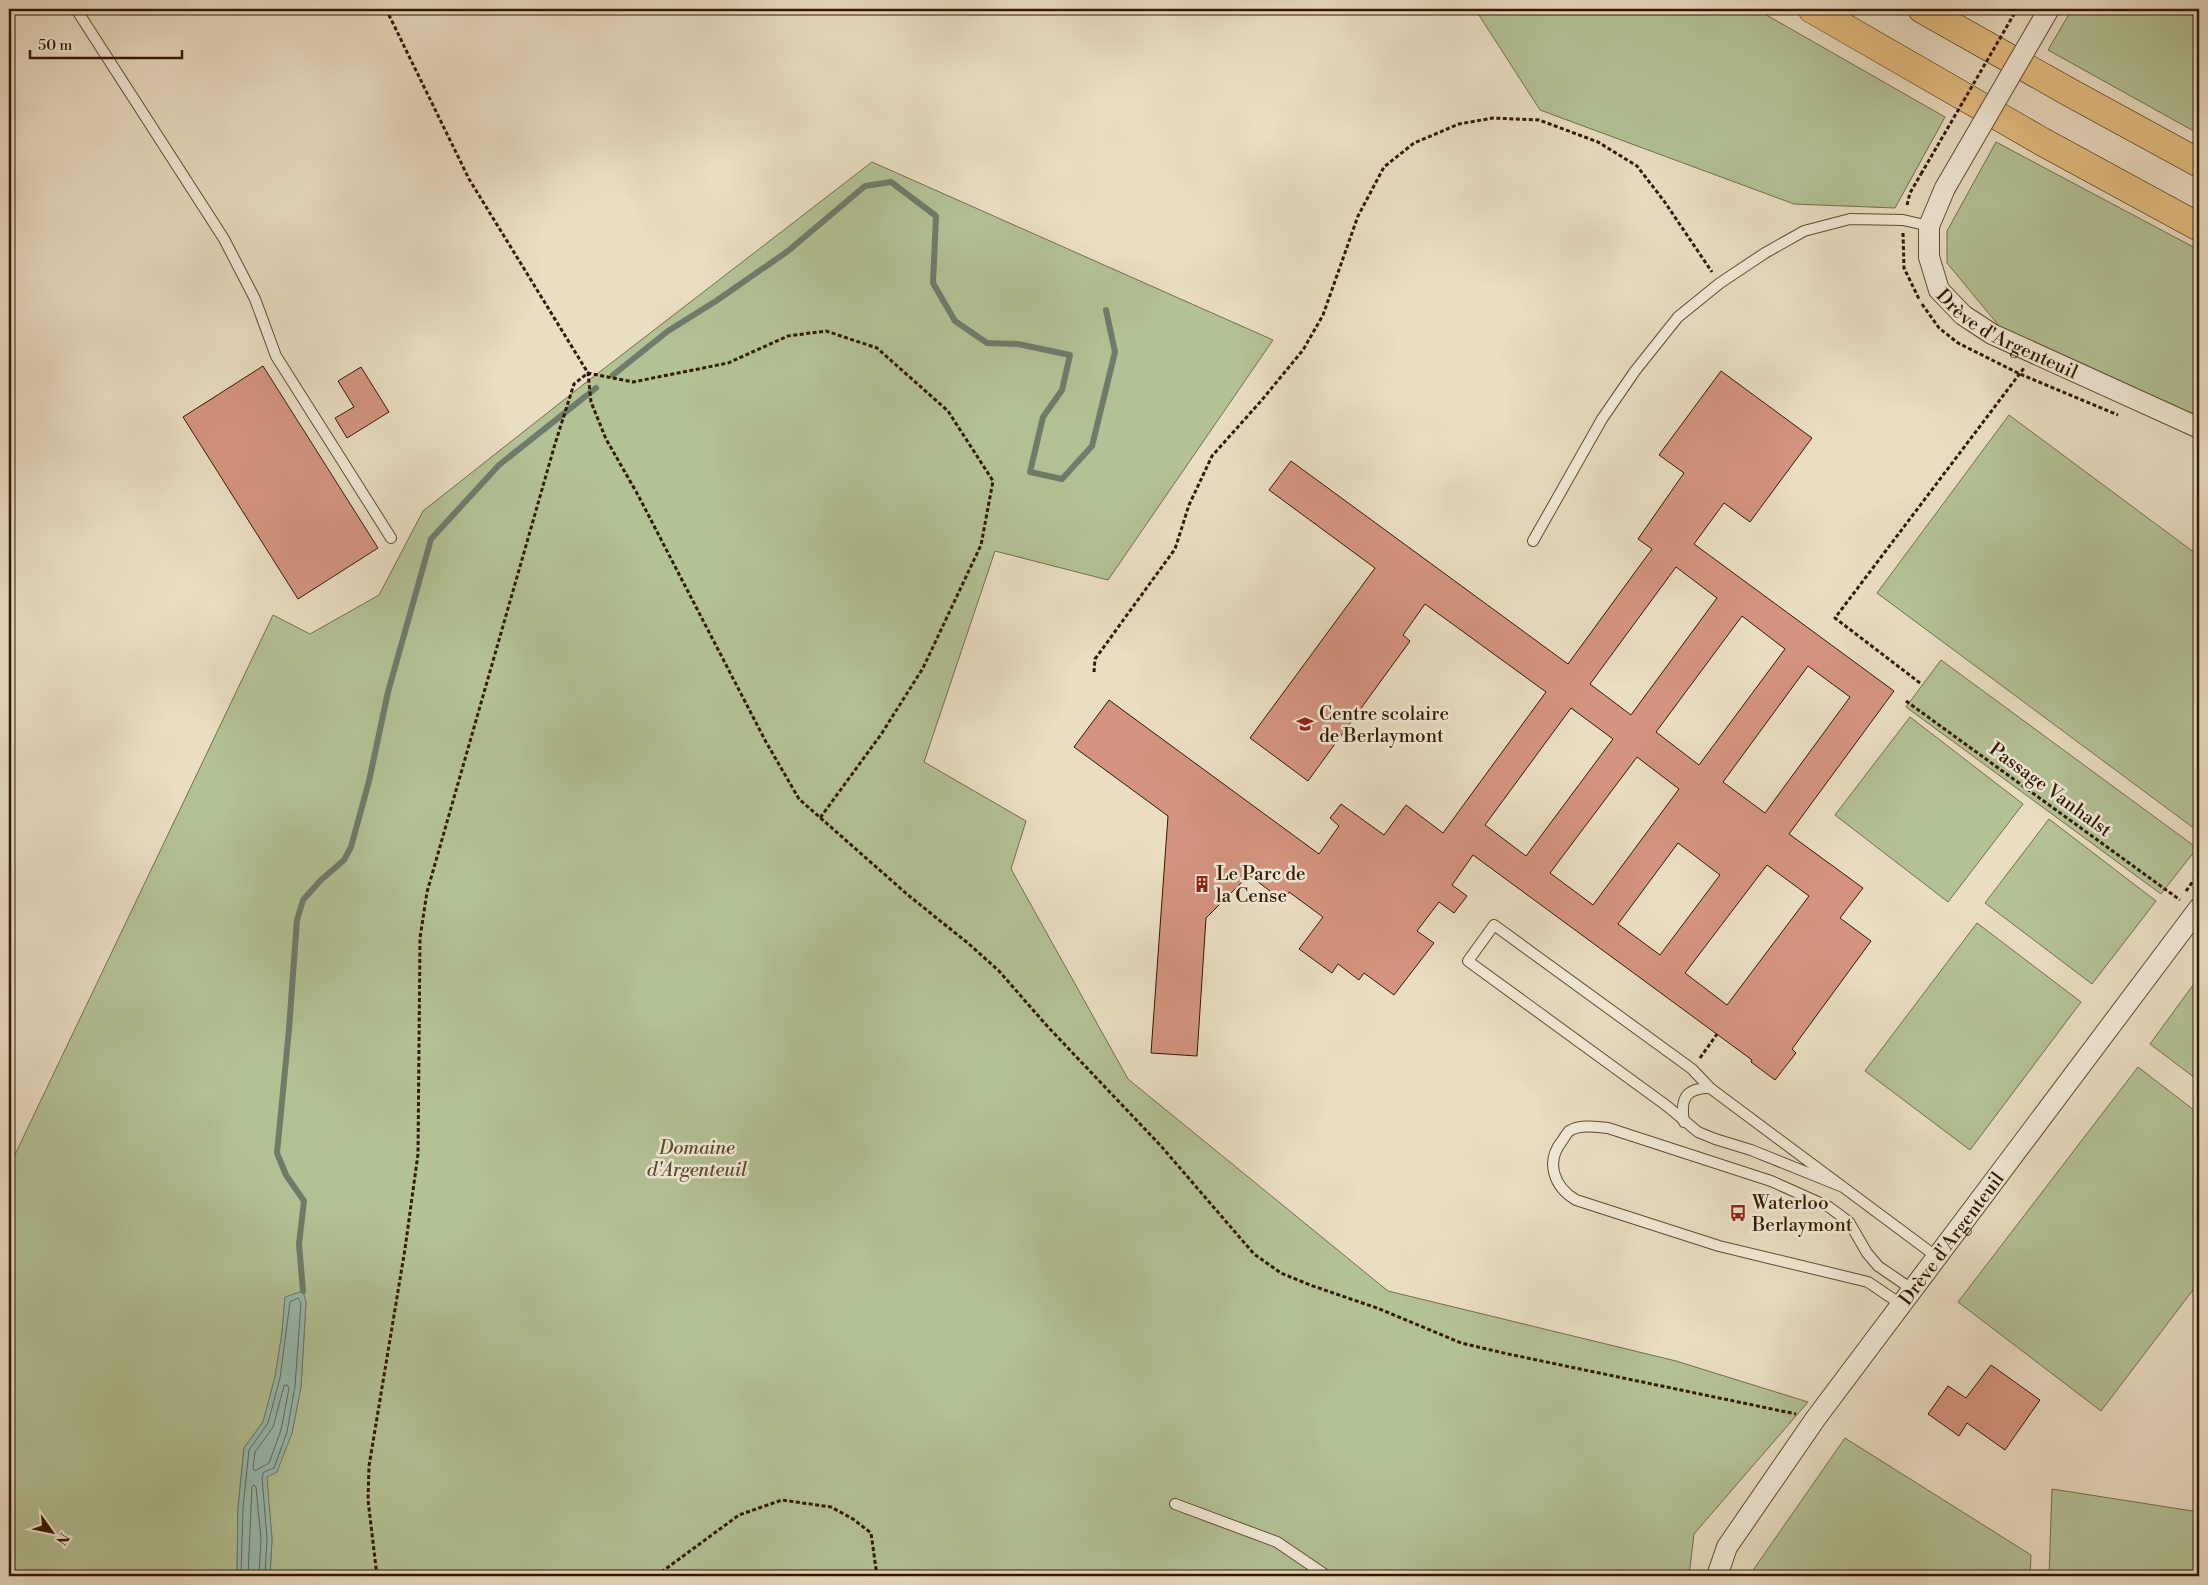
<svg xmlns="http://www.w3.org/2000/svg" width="2208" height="1585" font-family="'Libre Bodoni',serif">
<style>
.green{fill:#b3c295;stroke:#736e4a}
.water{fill:#97bcb2;stroke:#6f7b6b}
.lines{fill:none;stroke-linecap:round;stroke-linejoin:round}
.shore{stroke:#656a59;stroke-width:1}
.stream{stroke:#6f7b6b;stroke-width:6}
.building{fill:#d4947f;stroke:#331900;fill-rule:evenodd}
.service-casing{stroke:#604a30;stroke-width:12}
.minor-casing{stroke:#604a30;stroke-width:22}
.motorway-casing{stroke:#331900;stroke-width:29}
.path{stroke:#331900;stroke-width:3;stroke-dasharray:4 2.5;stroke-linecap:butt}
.service{stroke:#f1e9d7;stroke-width:10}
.minor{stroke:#f1e9d7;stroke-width:20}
.motorway{stroke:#e4be81;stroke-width:28}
.minor-bridge-casing{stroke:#604a30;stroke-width:22;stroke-linecap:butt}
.path-bridge{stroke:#331900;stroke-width:3;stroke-dasharray:4 2.5;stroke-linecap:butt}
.minor-bridge{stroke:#f1e9d7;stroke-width:20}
.labels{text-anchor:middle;stroke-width:5;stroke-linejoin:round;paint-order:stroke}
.street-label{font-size:19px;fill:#331900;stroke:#f1e9d7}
.poi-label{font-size:19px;fill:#331900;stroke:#f1e9d7;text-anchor:start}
.park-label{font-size:19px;font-style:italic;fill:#594c2d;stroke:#f1e9d7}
</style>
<rect width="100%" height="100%" fill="#e9ddc2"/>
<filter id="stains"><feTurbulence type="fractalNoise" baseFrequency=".004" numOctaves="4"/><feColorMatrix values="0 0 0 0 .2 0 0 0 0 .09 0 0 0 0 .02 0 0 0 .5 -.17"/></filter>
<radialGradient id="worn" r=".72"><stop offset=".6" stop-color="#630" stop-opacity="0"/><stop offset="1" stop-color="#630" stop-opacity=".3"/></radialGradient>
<!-- green -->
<g class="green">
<path d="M1475,9H1756L1945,117L1895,208L1794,204L1540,110Z"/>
<path d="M2072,9H2199V134L2048,50Z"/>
<path d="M1996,142L2199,250V420L2000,327L1947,263V231Z"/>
<path d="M872,162L1273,340L1108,580L995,551L924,762L1026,821L1011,869L1128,1079L1388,1291L1676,1361L1808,1402L1694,1534L1689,1576H270L272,1539L266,1476L292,1433L301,1386L306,1302L302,1291L285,1298L282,1333L275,1377L263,1422L244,1448L238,1508L237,1576H9V1167L273,615L310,634L379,595L423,511L584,384Z"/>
<path d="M2009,415L2199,556V832L1877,593Z"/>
<path d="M1941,660L2197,848L2161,894L1906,707Z"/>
<path d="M1910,717L2023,804L1948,902L1835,815Z"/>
<path d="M2049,819L2156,901L2092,984L1985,903Z"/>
<path d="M1977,923L2081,1002L1970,1150L1865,1071Z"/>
<path d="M2199,977V1081L2150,1044Z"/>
<path d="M2138,1067L2199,1114V1282L2101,1411L1958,1302Z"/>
<path d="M1845,1438L2031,1555L2030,1576H1749Z"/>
<path d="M2052,1489L2199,1512V1576H2049Z"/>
</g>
<!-- water -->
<path class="water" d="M303,1291L306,1302L301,1387L292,1433L277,1472L267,1477L272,1539L270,1576H237L238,1508L244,1448L263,1422L275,1377L282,1333L285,1297Z"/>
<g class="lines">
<!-- shore -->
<g class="shore">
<path d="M287,1385L289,1388L281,1430L269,1463L255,1471L253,1468L255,1452L273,1427L284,1386Z"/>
<path d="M241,1576L243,1508L249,1450L268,1423L280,1378L290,1302L298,1298L301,1303L295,1386L287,1432L274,1468L264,1472L262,1477L267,1539L265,1576"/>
<path d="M248,1576L252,1487L254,1485L256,1487L261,1539L259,1576"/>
</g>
<!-- stream -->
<g class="stream">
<path d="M613,375L668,331L716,301L788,251L865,186L891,182L936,216L933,283L955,321L987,343L1018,344L1070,355L1062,390L1043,417L1030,472L1062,479L1092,446L1115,352L1106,310"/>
<path d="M303,1291L299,1244L304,1201L286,1175L277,1153L289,1029L297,920L303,900L321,880L344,860L351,847L369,781L388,692L431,539L499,465L596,388"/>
</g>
</g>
<!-- building -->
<g class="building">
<path d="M263,366L378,548L298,599L183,417Z"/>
<path d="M361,367L389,412L347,438L335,418L354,407L338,381Z"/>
<path d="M1721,371L1812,438L1750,522L1724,503L1694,544L1894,691L1789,834L1863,888L1840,918L1871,941L1792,1049L1796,1053L1775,1080L1751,1062L1752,1060L1473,855L1452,885L1467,896L1454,913L1439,902L1417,931L1434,943L1394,995L1364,973L1359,980L1338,964L1332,973L1299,949L1323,917L1289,892L1283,901L1249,875L1206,918L1197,1056L1151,1053L1168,816L1074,747L1109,700L1319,854L1339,826L1330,818L1341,804L1384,835L1406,805L1443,833L1546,692L1425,604L1403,635L1410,641L1308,781L1250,738L1375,568L1269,490L1291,461L1568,664L1652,549L1638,539L1684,473L1659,455ZM1676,567L1717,598L1631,715L1590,684ZM1742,616L1785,649L1699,765L1656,732ZM1808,666L1850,697L1765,813L1723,782ZM1571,708L1613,739L1526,856L1485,825ZM1637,757L1679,789L1593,905L1550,873ZM1678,843L1720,875L1660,955L1618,924ZM1767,865L1809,896L1727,1005L1685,973Z"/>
<path d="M1991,1365L2040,1400L2005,1450L1967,1423L1959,1436L1928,1414L1948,1386L1966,1398Z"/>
</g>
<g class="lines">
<!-- service casing -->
<g class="service-casing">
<g id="service">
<path d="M76,9L224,239L255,299L276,356L391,538"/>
<path d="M1533,541L1602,419L1635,371L1678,317L1720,283L1765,253L1804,231L1850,219L1903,220L1929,226"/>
<path d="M1684,1122C1680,1098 1686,1088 1710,1088"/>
<path d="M1843,1187L1751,1150L1715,1139L1698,1132L1667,1106L1468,961L1494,925L1692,1069L1710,1088L1937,1257"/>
<path d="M1902,1305L1868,1282L1719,1246L1576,1200C1554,1187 1545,1162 1562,1141C1564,1138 1567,1133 1569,1131C1581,1124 1596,1127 1608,1128L1771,1181L1829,1207L1849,1222L1867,1253L1878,1266L1913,1290"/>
<path d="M1175,1504L1277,1542L1327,1576"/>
</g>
</g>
<!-- minor casing -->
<g class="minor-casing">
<g id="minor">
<path id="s1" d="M1945,188L1929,226V257L1939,290L1963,315L1992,334L2199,428"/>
<path id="s2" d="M1717,1576L1727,1547L1816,1418L2199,908"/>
</g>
</g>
<!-- motorway casing -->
<g class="motorway-casing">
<g id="motorway">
<path d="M1812,9L2041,141L2199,227"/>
<path d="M1922,9L2069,92L2199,163"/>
</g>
</g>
<!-- path -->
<g class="path">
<path d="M386,9L469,179L588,373L591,402L606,439L638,495L766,742L799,799L908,895L969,944L999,971L1048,1027L1161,1146L1254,1254L1281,1273L1310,1285L1377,1308L1461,1343L1508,1354L1796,1414"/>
<path d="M1907,205L1910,193L1921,174"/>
<path d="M1903,233L1904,268L1919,299"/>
<path d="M1922,304L1939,328L1958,343L2020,374L2118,415"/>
<path d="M1094,672L1095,659L1175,549L1189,505L1212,456L1261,401L1303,350L1323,315L1358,216L1384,167L1414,143L1459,124L1493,118L1539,120L1598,142L1637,166L1664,201L1712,272"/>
<path d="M1920,683L1835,618L2024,368"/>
<path d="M1906,701L2180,900"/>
<path d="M2186,891L2199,873"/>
<path d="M1700,1058L1717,1034"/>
<path d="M377,1576L368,1500L369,1466L405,1249L418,1154L420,938L427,892L555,444L574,384L588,373L633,382L728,363L788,336L826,331L877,348L948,411L993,481L981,545L923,668L882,733L820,818"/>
<path d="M656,1576L739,1515L782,1500L831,1507L853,1519L871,1533L877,1576"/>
</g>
<!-- service -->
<use href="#service" class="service"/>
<!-- minor -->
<use href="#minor" class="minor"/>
<!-- motorway -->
<use href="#motorway" class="motorway"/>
<!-- minor-bridge casing -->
<g class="minor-bridge-casing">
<path id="minor-bridge" d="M1945,188L2049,9"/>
</g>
<!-- path-bridge -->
<path class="path-bridge" d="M1921,174L2017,9"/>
<!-- minor-bridge -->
<use href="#minor-bridge" class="minor-bridge"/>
</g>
<!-- icons -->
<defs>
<g id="school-bare" transform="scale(1.35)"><path d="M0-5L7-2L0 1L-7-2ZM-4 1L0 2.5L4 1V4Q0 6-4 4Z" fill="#8f2418" stroke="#f1e9d7" stroke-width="2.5" paint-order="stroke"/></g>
<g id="building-bare" transform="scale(1.35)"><path d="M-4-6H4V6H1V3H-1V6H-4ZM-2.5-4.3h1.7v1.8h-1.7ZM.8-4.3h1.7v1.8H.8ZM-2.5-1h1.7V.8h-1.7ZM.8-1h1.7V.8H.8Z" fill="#8f2418" stroke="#f1e9d7" stroke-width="2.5" paint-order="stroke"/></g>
<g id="bus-bare" transform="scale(1.35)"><path d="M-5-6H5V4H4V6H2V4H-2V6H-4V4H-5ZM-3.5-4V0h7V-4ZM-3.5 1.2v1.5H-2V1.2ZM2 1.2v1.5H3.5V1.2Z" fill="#8f2418" stroke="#f1e9d7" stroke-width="2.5" paint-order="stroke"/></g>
</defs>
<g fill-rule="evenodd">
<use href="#school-bare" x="1305" y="724"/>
<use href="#building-bare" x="1202" y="884"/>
<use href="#bus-bare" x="1738" y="1213"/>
</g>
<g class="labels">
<!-- street labels -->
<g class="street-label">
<text dy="7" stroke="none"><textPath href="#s1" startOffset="189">Drève d'Argenteuil</textPath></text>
<text transform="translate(2051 789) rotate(36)" y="7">Passage Vanhalst</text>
<text dy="7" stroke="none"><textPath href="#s2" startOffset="412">Drève d'Argenteuil</textPath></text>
</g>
<!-- poi labels -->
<g class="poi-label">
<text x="1319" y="720">Centre scolaire<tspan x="1319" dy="22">de Berlaymont</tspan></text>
<text x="1216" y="880">Le Parc de<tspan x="1216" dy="22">la Cense</tspan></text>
<text x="1752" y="1209">Waterloo<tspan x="1752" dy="22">Berlaymont</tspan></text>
</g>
<!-- park labels -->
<g class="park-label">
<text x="697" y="1154">Domaine<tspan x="697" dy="22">d'Argenteuil</tspan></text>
</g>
</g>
<!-- margin -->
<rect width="2208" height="1585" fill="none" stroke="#e9ddc2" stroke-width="30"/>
<rect x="10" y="10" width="2188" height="1565" fill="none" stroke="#331900" stroke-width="2.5"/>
<rect x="15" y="15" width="2178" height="1555" fill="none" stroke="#331900"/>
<!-- north arrow -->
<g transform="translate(52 1532) rotate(123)" stroke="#f1e9d7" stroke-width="4" paint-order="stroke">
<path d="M0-4L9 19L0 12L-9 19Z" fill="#331900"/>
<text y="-8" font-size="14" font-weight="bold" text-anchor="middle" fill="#331900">N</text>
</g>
<!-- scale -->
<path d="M30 50v8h152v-8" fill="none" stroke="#331900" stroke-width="2.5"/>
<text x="38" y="50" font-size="15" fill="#331900" stroke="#f1e9d7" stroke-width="4" paint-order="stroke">50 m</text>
<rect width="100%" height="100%" filter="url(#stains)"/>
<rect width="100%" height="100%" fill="url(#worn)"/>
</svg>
